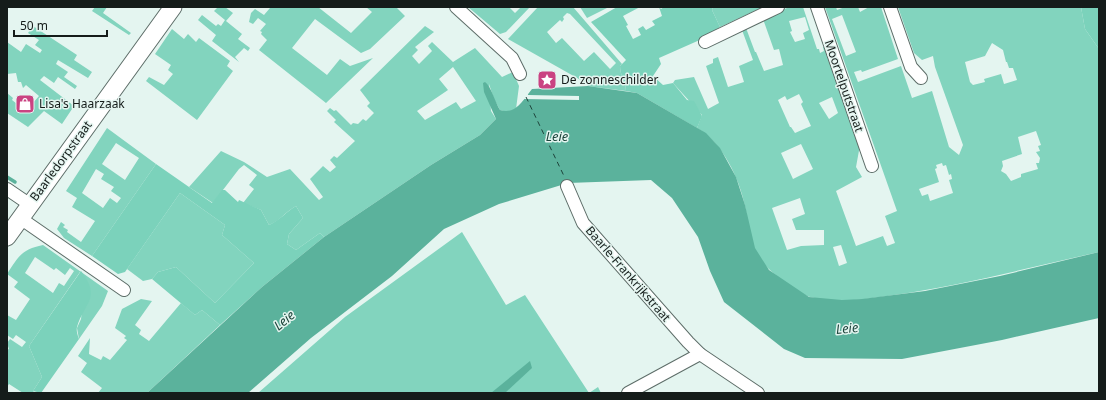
<svg xmlns="http://www.w3.org/2000/svg" width="1106" height="400" font-family="'Noto Sans',sans-serif">
<style>
.green{fill:#82d4be;fill-rule:evenodd}
.forest{fill:#7bd2bb}
.water{fill:#5bb29c}
.pier{fill:#e4f5f0}
.lines{fill:none;stroke-linecap:round;stroke-linejoin:round}
.stream{stroke:#5bb29c;stroke-width:3.5}
.ferry{stroke:#1d443b;stroke-width:1;stroke-dasharray:5 4;stroke-linecap:butt}
.minor-casing{stroke:#5d6d68;stroke-width:14}
.secondary-casing{stroke:#5d6d68;stroke-width:19}
.minor{stroke:#fff;stroke-width:12}
.secondary{stroke:#fff;stroke-width:17}
.labels{text-anchor:middle;stroke-width:3;stroke-linejoin:round;paint-order:stroke}
.poi-label{font-size:12px;fill:#151c1a;stroke:#e4f5f0;text-anchor:start}
.street-label{font-size:12px;fill:#151c1a;stroke:#e4f5f0}
.water-label{font-size:13px;font-style:italic;fill:#1d443b;stroke:#e4f5f0}
</style>
<rect width="100%" height="100%" fill="#e4f5f0"/>
<!-- green -->
<g class="green">
<path d="M95,7H107L103,13L131,33L129,35L92,11Z"/>
<path d="M218,7H225L233,13L226,21L242,34L238,39L250,48L248,51L244,48L235,57L239,62L212,41L216,35L198,20L202,15L216,26L218,24L221,26L225,20L214,11Z"/>
<path d="M268,7H318L351,33L372,12L366,7H396L405,16L370,49L361,53L315,19L292,48L327,75L340,59L350,66L373,58L326,103L259,50L267,40L261,34L262,32L260,31L266,24L258,18L253,24L249,22L251,13L255,9L264,15L270,8Z"/>
<path d="M468,7H509L515,13L521,7H530L506,32L500,34Z"/>
<path d="M538,7H573L622,64L620,66C620,76 626,82 626,91L588,86L586,83L508,39ZM567,13L570,14L616,63L610,69L594,52L584,61L562,38L556,43L547,32L560,20L562,22L564,19L563,17Z"/>
<path d="M580,7H609L587,18Z"/>
<path d="M713,7H763L720,27L712,10Z"/>
<path d="M789,7H803L817,49H819L820,53L824,51L823,47L826,46L860,145L856,167L862,177L836,191L856,246L883,236L887,246L895,243L885,216L897,211L825,7H836L837,10L845,7H858L860,12L869,7H881L898,59L862,72L861,70L854,72L858,82L901,66L912,98L932,91L949,147L959,155L963,145L935,67L933,56L922,60L914,53L898,7H1081L1085,29L1099,49V252C1031,267 964,285 894,295C867,299 837,304 810,297C800,294 777,277 770,270C764,265 757,254 754,248C749,235 748,220 745,206C739,178 723,143 697,128L702,115L673,83L675,80L694,77L708,109L719,103L706,66L713,63V59L718,57L728,87L744,82L739,66L753,60L742,30L746,28L755,52H756L764,71L783,65L779,49L774,50L763,19ZM842,15L856,52L846,56L832,19ZM805,17L809,30L803,33L805,39L795,42L790,32L792,31L789,21ZM992,43L1003,50L1006,62H1007L1009,68H1013L1017,80L1004,84L1001,74L984,79L985,82L973,85L970,82L965,62L985,56ZM799,94L803,102L801,104L811,126L795,133L791,127H790L778,100L785,96L787,100ZM832,97L838,113L829,119L819,103ZM1036,131L1041,145L1038,146L1040,151L1036,152L1040,158L1039,163H1036L1038,169L1021,174V177L1011,181L1006,174L1001,171L1003,166L1002,161L1022,154L1018,137ZM801,144L813,169L793,179L781,153ZM942,163L943,166L946,165L949,175L951,174L952,179L949,180L953,193L930,201L928,194L922,196L919,189L939,182L935,169L937,168L936,165ZM800,198L805,214L792,219L796,230H824V245L801,246L787,250L772,208ZM841,245L847,263L839,266L833,247Z"/>
<path d="M33,26L77,55L74,60L92,72L88,78L58,60L56,64L68,72L64,77L77,86L75,89L58,77L54,83L44,76L40,80L74,106L62,124L44,111L28,127L7,113V93L13,98L12,100L26,111L39,96L26,85L23,88L21,82H18L16,73L7,74V42L21,52L26,44L40,53L42,50L35,45L39,40L28,33Z"/>
<path d="M425,26L434,32L415,47L418,50L412,56L419,64L432,51L428,46L432,42L453,62L475,48L502,77L513,72L519,86L516,109L507,112L500,110L494,99L489,84L491,111L496,119L480,135L431,165L324,237L320,233L296,250L287,244L289,234L303,218L296,206C285,212 280,221 269,225L261,210L243,203L254,189L249,185L257,175L244,165L239,169L213,203L189,187L221,151L244,162L267,177L290,169L319,200L323,197L310,179L323,166L330,172L336,167L330,160L334,156L337,158L355,141L334,122L336,120L327,111L330,108L334,111L336,110L351,125L353,123L358,124L363,119L366,121L374,113L367,106L370,103L360,90ZM453,67L476,101L461,109L456,102L425,120L417,111L448,90L439,79Z"/>
<path d="M172,29L184,39L188,34L196,42L199,38L230,61L227,66L233,71L197,120L146,81L149,77L164,85L173,74L168,70L171,65L155,54Z"/>
<path d="M107,128L156,164L92,256L64,238L57,229L61,222L65,225L63,227L68,230L67,232L81,242L95,221L72,207L77,198L66,191ZM116,143L139,158L125,180L102,164ZM96,169L104,174L101,179L114,187L111,191L121,198L117,203L110,198L103,208L82,193Z"/>
<path d="M180,193L225,225L222,235L254,263L215,303L176,267L158,272L152,279L143,281L127,269Z"/>
<path d="M462,232L506,305L525,295L589,393L598,387L601,393H258L345,317Z"/>
<path d="M43,245L108,291L102,306L79,339L77,328L81,319L86,279L80,272L29,346L42,377L33,391L35,393H23L9,384L7,387V350L9,349L7,343L10,339L22,347L26,342L16,335L13,339L7,335V315L16,320L30,299L14,287L18,282L7,274C18,257 22,249 43,245ZM35,257L54,270L56,268L65,275L70,268L74,271L64,286L59,283L53,293L25,273Z"/>
<path d="M141,299L152,301L135,325L141,330L139,334L149,341L181,303L195,315L202,310L220,325L147,393H98L102,388L81,372L87,363L78,356L90,338L89,354L101,360L103,356L110,360L127,340L124,338L126,336L115,328L122,309Z"/>
</g>
<!-- forest -->
<g class="forest">
<path d="M617,7H640L623,16L628,25L626,26L633,39L641,35L638,29L643,26L646,30L655,25L652,21L662,16L659,7L661,9L664,7H713L712,10L720,27L702,39L659,58L661,64L653,76L663,85L673,83L687,100L694,101L702,116L697,128L637,93L626,91C626,82 620,76 620,66L626,60L591,22Z"/>
<path d="M1081,7H1099V49L1085,29Z"/>
<path d="M156,164L212,203L222,190H225L238,202L239,200L261,210L269,225C280,220 286,212 296,206L303,218L289,234L287,244L296,250L320,233L324,237L262,287L220,325L202,310L195,315L152,279L158,272L176,267L215,303L254,263L222,235L225,225L180,193L125,272L118,274L92,256Z"/>
<path d="M81,271C102,298 84,303 77,327C76,331 78,336 79,339L41,393L33,391L42,377L29,346Z"/>
</g>
<!-- water -->
<g class="water">
<path d="M485,82C491,86 495,102 500,110C516,115 523,100 532,89L588,86L637,93L706,133L720,148L736,177L745,205L755,248L769,270L809,297L842,300L862,299L925,291L1000,276L1099,252V318L1002,340L902,359L805,358L784,349L724,302L710,271L698,237L672,198L651,180L568,183L499,204L444,229L392,276L311,338L248,393H147L262,287L324,237L431,165L480,135L496,119L484,92L483,83Z"/>
<path d="M530,361L532,368L505,393H491Z"/>
</g>
<!-- pier -->
<path class="pier" d="M527,92L528,95L579,96V100L524,99Z"/>
<g class="lines">
<!-- stream -->
<path class="stream" d="M7,177L15,182"/>
<!-- ferry -->
<path class="ferry" d="M526,97L564,176"/>
<!-- minor casing -->
<g class="minor-casing">
<g id="minor">
<path d="M456,7L512,58L520,74"/>
<path d="M817,7L872,166"/>
<path d="M890,7L911,67L921,78"/>
<path d="M705,42L778,7"/>
<path d="M567,186L583,223L688,342L700,354L758,393"/>
<path d="M7,189L29,204"/>
<path d="M20,218L124,290"/>
<path d="M628,393L700,354"/>
</g>
</g>
<!-- secondary casing -->
<g class="secondary-casing">
<path id="secondary" d="M7,237L173,7"/>
</g>
<!-- minor -->
<use href="#minor" class="minor"/>
<!-- secondary -->
<use href="#secondary" class="secondary"/>
</g>
<!-- icons -->
<defs>
<g id="sight-square" transform="scale(1)"><rect x="-9" y="-9" width="18" height="18" rx="4" fill="#ca4382" stroke="#e4f5f0"/><path d="M0-6L1.8-2.2L6-1.7L2.9 1.2L3.7 5.4L0 3.3L-3.7 5.4L-2.9 1.2L-6-1.7L-1.8-2.2Z" fill="#fff"/></g>
<g id="shop-square" transform="scale(1)"><rect x="-9" y="-9" width="18" height="18" rx="4" fill="#ca4382" stroke="#e4f5f0"/><path d="M-5-2.5h2.3a2.7 3.5 0 0 1 5.4 0H5L5.5 6h-11ZM-1.5-2.5h3a1.5 2.3 0 0 0-3 0Z" fill="#fff"/></g>
</defs>
<g fill-rule="evenodd">
<use href="#sight-square" x="547" y="80"/>
<use href="#shop-square" x="25" y="104"/>
</g>
<g class="labels">
<!-- poi labels -->
<g class="poi-label">
<text x="561" y="84">De zonneschilder</text>
<text x="39" y="108">Lisa's Haarzaak</text>
</g>
<!-- street labels -->
<g class="street-label">
<text transform="translate(844 86) rotate(71)" y="4">Moortelputstraat</text>
<text transform="translate(61 161) rotate(-54)" y="4">Baarledorpstraat</text>
<text transform="translate(628 274) rotate(49)" y="4">Baarle-Frankrijkstraat</text>
</g>
<!-- water labels -->
<g class="water-label">
<text x="557" y="141">Leie</text>
<text transform="translate(284 320) rotate(-39)" y="5">Leie</text>
<text transform="translate(847 328) rotate(-5)" y="5">Leie</text>
</g>
</g>
<!-- border -->
<rect width="1106" height="400" fill="none" stroke="#151c1a" stroke-width="16"/>
<!-- scale -->
<path d="M14 30v6h93v-6" fill="none" stroke="#151c1a" stroke-width="2"/>
<text x="20" y="30" font-size="12" fill="#151c1a" stroke="#e4f5f0" stroke-width="3" paint-order="stroke">50 m</text>
</svg>
